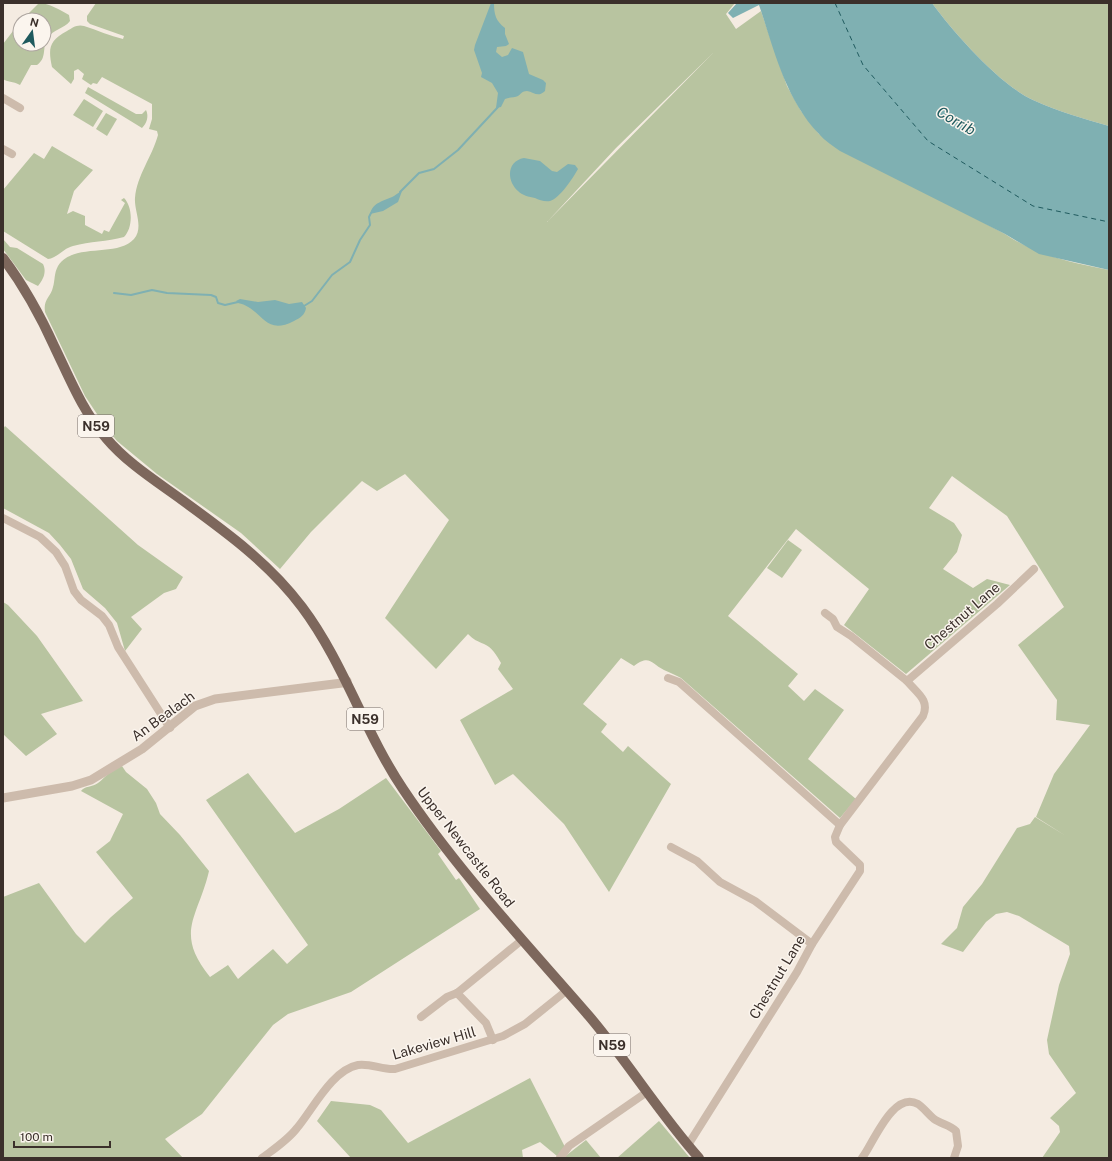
<svg xmlns="http://www.w3.org/2000/svg" width="1112" height="1161" font-family="'Public Sans',sans-serif">
<style>
.green{fill:#b8c4a0;fill-rule:evenodd}
.water{fill:#7fb0b2}
.lines{fill:none;stroke-linecap:round;stroke-linejoin:round}
.stream{stroke:#7fb0b2;stroke-width:2}
.ferry{stroke:#1f5a5e;stroke-width:1;stroke-dasharray:5 4;stroke-linecap:butt}
.minor{stroke:#cdbbac;stroke-width:8}
.tertiary{stroke:#cdbbac;stroke-width:9}
.primary{stroke:#7d675c;stroke-width:10}
.labels{text-anchor:middle;stroke-width:3;stroke-linejoin:round;paint-order:stroke}
.shield{fill:#fbf5ee;stroke:#756b66;stroke-width:1}
.shield-label{font-size:13px;font-weight:bold;fill:#3b302b}
.street-label{font-size:14px;fill:#3b302b;stroke:#fbf5ee}
.water-label{font-size:15px;font-style:italic;fill:#1f5a5e;stroke:#fbf5ee}
</style>
<rect width="100%" height="100%" fill="#f4ebe1"/>
<!-- green -->
<g class="green">
<path d="M39,3C49,3 60,10 69,15L70,21C64,29 53,29 47,39C42,49 47,58 37,65H31L20,85C13,81 7,82 3,79V44L20,22V44H44V20H22Z"/>
<path d="M96,3H735L726,14L736,29L761,11L787,86L801,111L819,134L1005,234C1038,256 1070,262 1109,270V1158H1042L1060,1132L1059,1126L1050,1118L1076,1093L1049,1054L1047,1040L1059,985L1070,954L1069,946L1019,916L1007,912L996,914L986,922L963,952L941,944L957,928L963,907L982,884L1017,828L1030,824L1035,817L1066,836L1036,817L1054,774L1090,725L1056,720L1057,700L1018,645L1064,607L1007,516L952,476L929,508L954,523L962,535L957,552L943,569L973,588L987,579L1010,585L906,674L844,625L869,589L796,529L728,616L798,674L788,686L804,701L815,689L844,710L808,759L856,799L840,818L681,678C676,675 670,673 664,670C651,664 650,654 634,666L621,658L583,704L607,724L601,732L623,752L628,746L671,784L609,892L564,824L513,774L495,785L460,720L513,689L498,669L501,663C497,656 492,647 484,644C477,641 474,640 468,634L436,669L385,618L449,520L405,474L377,491L362,481L311,532L280,569L241,533L157,474L117,441L105,426L85,396L45,312C43,299 51,297 53,287C55,280 54,273 58,266C73,242 117,258 134,239C144,227 134,211 135,198C137,175 152,157 158,135L157,131L149,129L152,119V104L102,77L97,84L93,83L91,85L82,79L84,74L78,69L74,71V79L71,84L52,67C48,48 49,41 67,31C72,28 77,24 84,26C97,30 110,36 123,39L124,36L90,24L87,21V16ZM714,52L547,222L616,148Z"/>
<path d="M932,3H1109V126C1084,119 1057,111 1033,100C1000,85 954,33 932,3Z"/>
<path d="M88,87L136,114H142L146,110C149,116 147,123 142,128L85,93Z"/>
<path d="M84,99L103,111L93,127L73,115Z"/>
<path d="M106,113L117,119L107,136L96,129Z"/>
<path d="M52,146L93,170L74,191L67,214L73,211L85,216V225L102,234L104,230L109,232L125,203L121,200L124,198C133,207 133,228 124,237C107,242 90,241 73,246C64,248 57,258 48,259L3,231V190L34,153L44,159Z"/>
<path d="M3,239L10,247L17,248L43,264C47,272 43,280 38,286L26,280L3,249Z"/>
<path d="M5,426L138,545L183,577L176,589L164,593L131,617L142,629L125,651L117,623L105,608L83,589L71,559L60,545L49,533L3,508V429Z"/>
<path d="M788,540L802,550L782,578L767,568Z"/>
<path d="M3,602L8,605L37,636L83,701L41,714L57,734L26,756L3,734Z"/>
<path d="M122,766L126,772L147,789L156,803L160,814L180,835L209,871C198,918 174,932 210,977L228,965L238,979L273,949L287,964L308,945L206,800L248,773L295,833L339,809L386,778L441,851L438,854L456,880L459,878L480,909L351,992L288,1014L273,1025L202,1114L165,1139L183,1158H3V897L39,883L76,934L85,943L111,917L133,898L96,852L110,841L123,814L81,791C84,786 93,787 98,783C106,777 112,768 122,766Z"/>
<path d="M530,1078L565,1147L557,1156L540,1142L522,1150L523,1158H351L317,1121L331,1101L370,1105L381,1110L408,1143Z"/>
<path d="M659,1121L690,1158H617Z"/>
<path d="M586,1140L601,1158H563Z"/>
</g>
<!-- water -->
<g class="water">
<path d="M491,3H494C494,15 496,21 505,28V34L509,44L506,46L497,47L496,52L502,57L508,55L512,48L523,52L529,74L543,80L546,83L545,91C538,98 534,92 527,91C522,91 521,94 518,96C515,98 509,97 505,99L501,107L496,108L498,93L492,83L481,77L482,73L474,50L475,45Z"/>
<path d="M737,3H932C954,33 1000,85 1033,100C1057,111 1084,119 1109,126V270L1039,254L1005,234L840,151C833,146 825,141 819,134C785,99 774,49 759,5L733,18L728,13Z"/>
<path d="M524,158L540,161L552,171L557,172L568,164L575,165L578,169C573,178 560,198 550,201C545,202 539,200 535,198C529,197 522,195 518,191C506,180 507,161 524,158Z"/>
<path d="M402,191L398,202L383,211L370,214C373,202 384,201 394,196C397,194 399,192 402,191Z"/>
<path d="M240,299L258,302L275,300L289,304L302,302L306,308C305,315 300,318 294,321C263,337 263,308 238,303L236,301Z"/>
</g>
<g class="lines">
<!-- stream -->
<g class="stream">
<path d="M400,192L419,173L434,169L458,150L498,107"/>
<path d="M114,293L131,295L152,290L167,293L211,295L216,297L218,303L225,305L238,302"/>
<path d="M304,306L312,301L332,275L350,262L360,240L370,225L369,217L371,213"/>
</g>
<!-- ferry -->
<path class="ferry" d="M835,3L863,65L928,141L1033,206L1109,222"/>
<!-- minor -->
<g class="minor">
<path d="M3,98L20,108"/>
<path d="M3,149L12,154"/>
<path d="M3,518L40,537L56,552L65,566L74,591L81,600L102,616L109,625L118,647L170,728"/>
<path d="M825,613L833,619L837,627L851,636L907,681"/>
<path d="M668,678L679,682L840,825"/>
<path d="M671,847L697,861L720,882L755,901L812,944"/>
<path d="M457,993L486,1023L493,1040"/>
<path d="M421,1017L447,997L457,993L522,940"/>
<path d="M688,1145L797,972L812,944L860,871V865L836,842L835,837L840,825L923,716C930,700 917,693 907,681L997,604L1034,569"/>
<path d="M262,1158C274,1149 288,1140 297,1128C313,1109 332,1070 358,1065C370,1063 383,1070 395,1069L503,1036L525,1024L566,991"/>
<path d="M560,1158L569,1146L647,1092"/>
<path d="M862,1158C873,1144 893,1090 918,1104C924,1108 928,1114 934,1119C941,1124 950,1125 956,1131L958,1146L954,1158"/>
</g>
<!-- tertiary -->
<path class="tertiary" d="M3,798L72,786L91,780L142,749L195,706L215,699L342,683L347,681"/>
<!-- primary -->
<path class="primary" d="M3,258C24,286 41,317 55,348C70,379 83,412 106,438C127,463 156,481 182,500C226,532 269,563 302,607C344,663 364,731 403,789C457,870 525,942 589,1016C628,1062 659,1113 699,1158"/>
</g>
<g class="labels">
<!-- shield labels -->
<g class="shield">
<rect x="78" y="415" width="36" height="22" rx="3"/>
<rect x="347" y="708" width="36" height="22" rx="3"/>
<rect x="594" y="1034" width="36" height="22" rx="3"/>
</g>
<g class="shield-label">
<text x="96" y="431">N59</text>
<text x="365" y="724">N59</text>
<text x="612" y="1050">N59</text>
</g>
<!-- street labels -->
<g class="street-label">
<text transform="translate(962 616) rotate(-41)" y="5">Chestnut Lane</text>
<text transform="translate(163 716) rotate(-36)" y="5">An Bealach</text>
<text transform="translate(466 847) rotate(52)" y="5">Upper Newcastle Road</text>
<text transform="translate(777 977) rotate(-59)" y="5">Chestnut Lane</text>
<text transform="translate(434 1043) rotate(-16)" y="5">Lakeview Hill</text>
</g>
<!-- water labels -->
<g class="water-label">
<text transform="translate(956 121) rotate(30)" y="5">Corrib</text>
</g>
</g>
<!-- border -->
<rect width="1112" height="1161" fill="none" stroke="#3b302b" stroke-width="8"/>
<!-- north arrow -->
<g transform="translate(32 32) rotate(14)"><circle r="19" fill="#fbf5ee" stroke="#aea6a0"/>
<path d="M0-3L7 15L0 10L-7 15Z" fill="#1f5a5e"/>
<text y="-6" font-size="11" font-weight="bold" text-anchor="middle" fill="#3b302b">N</text>
</g>
<!-- scale -->
<path d="M14 1141v6h96v-6" fill="none" stroke="#3b302b" stroke-width="2"/>
<text x="20" y="1141" font-size="12" fill="#3b302b" stroke="#fbf5ee" stroke-width="3" paint-order="stroke">100 m</text>
</svg>
